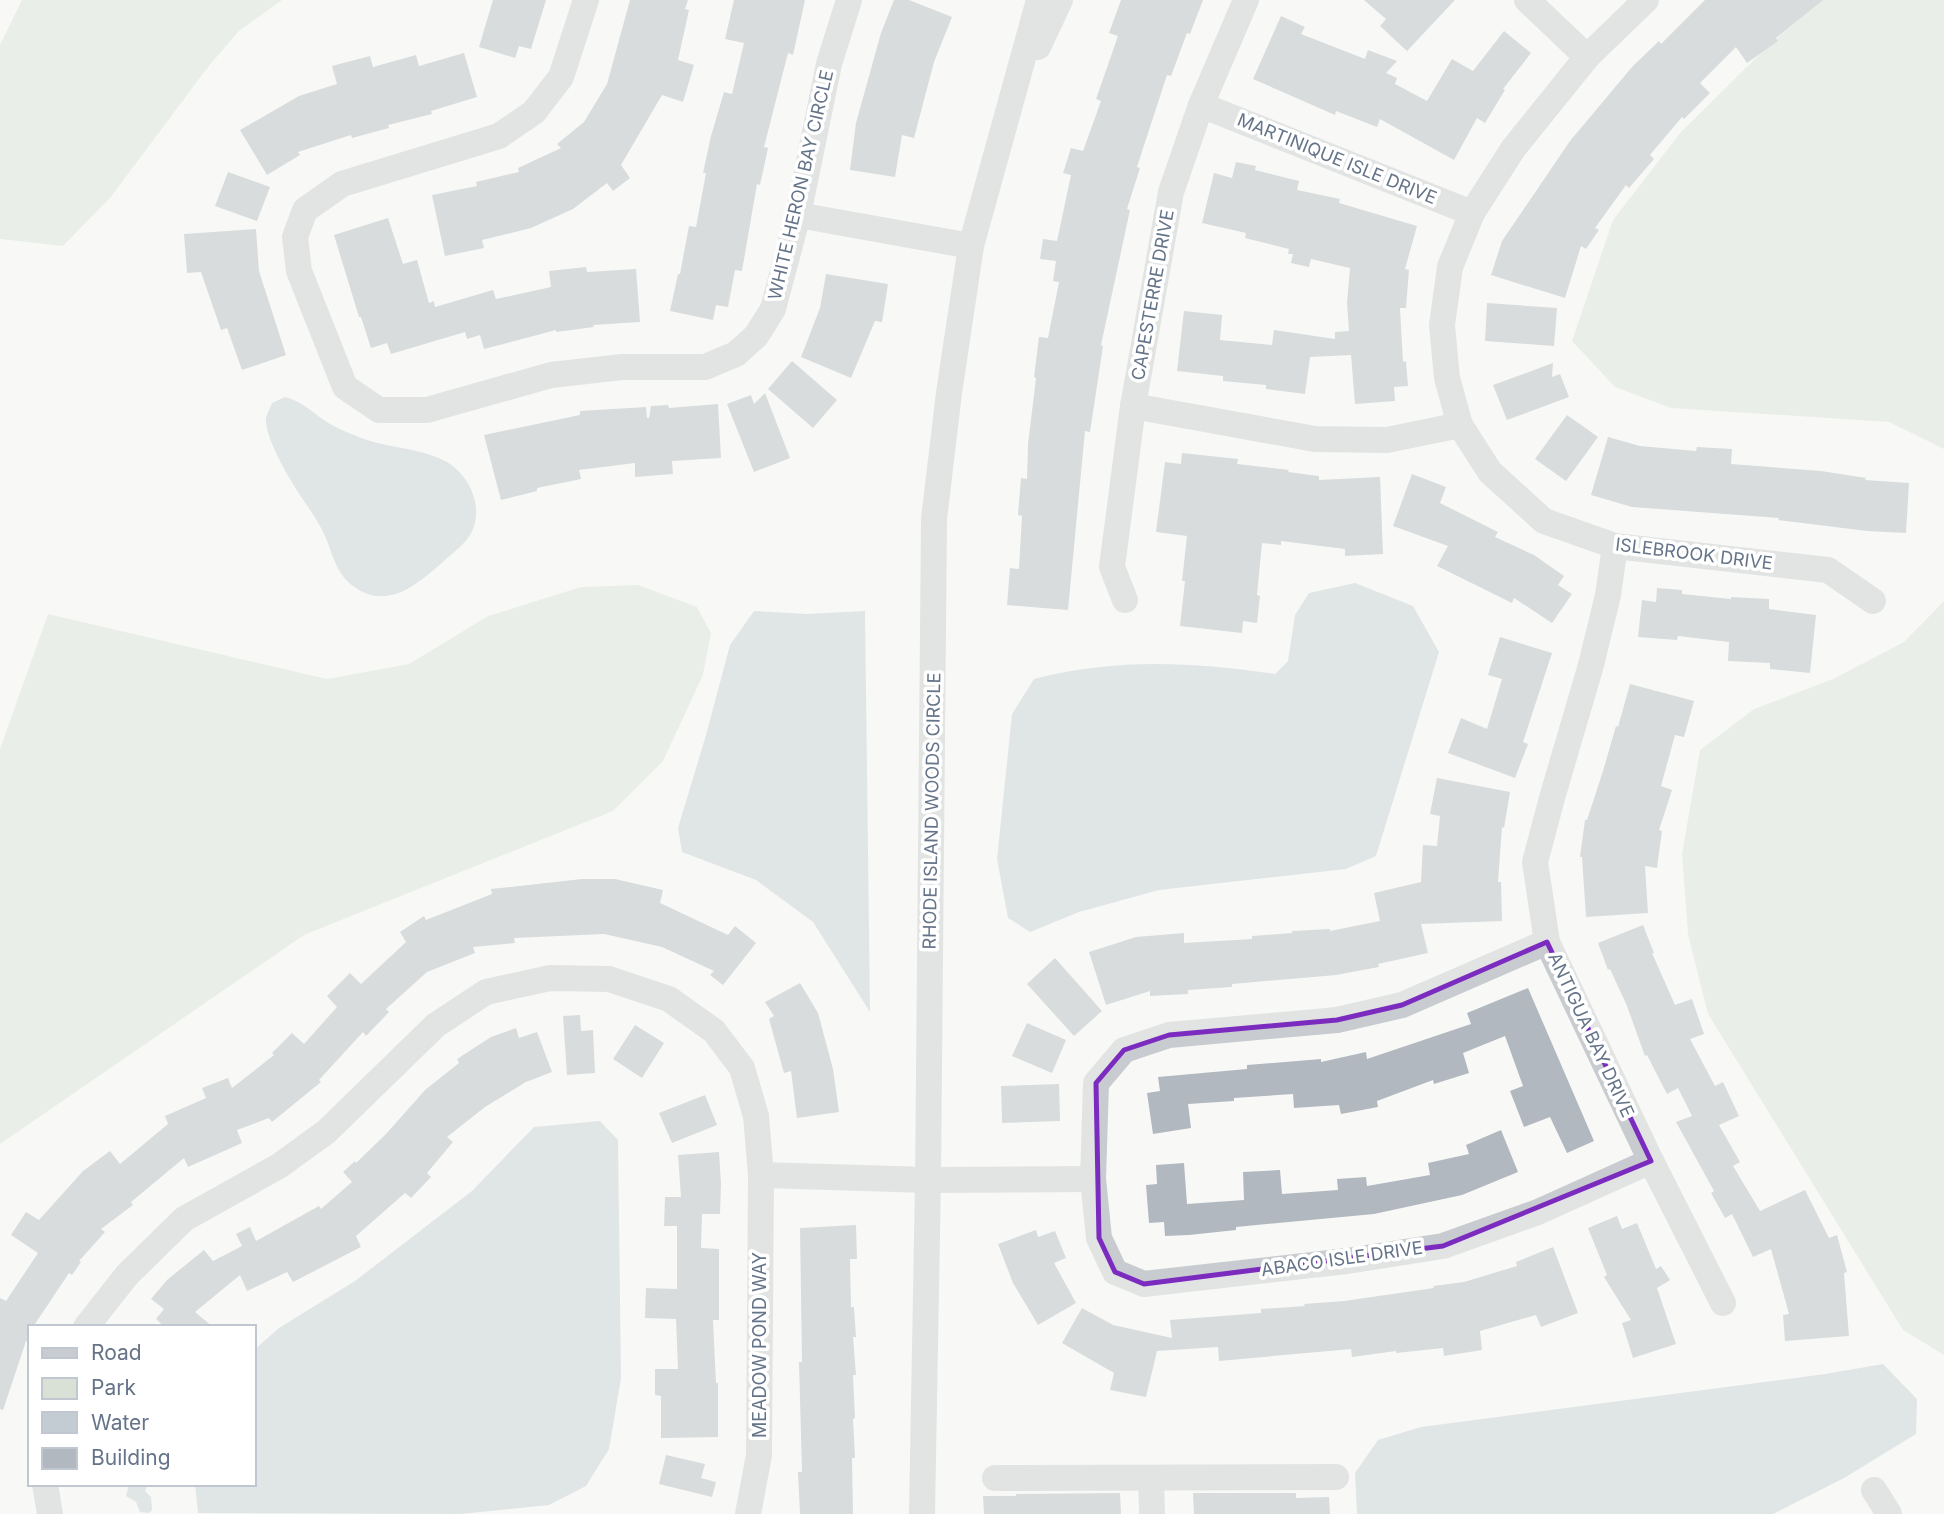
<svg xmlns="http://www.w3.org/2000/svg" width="1944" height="1514" font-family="Inter,sans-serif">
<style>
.green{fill:#d9e1d7}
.water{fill:#c3ccd2}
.building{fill:#b1b8bf}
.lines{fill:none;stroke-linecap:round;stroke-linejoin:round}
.minor{stroke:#c8cbcf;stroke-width:26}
.marked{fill:none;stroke:#7b2cbf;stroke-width:5;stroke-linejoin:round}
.labels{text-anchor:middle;stroke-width:7;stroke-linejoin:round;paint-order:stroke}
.street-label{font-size:18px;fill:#657489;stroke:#fff}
</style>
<rect width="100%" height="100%" fill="#f8f9f6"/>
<!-- green -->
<g class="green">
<path d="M22,0H282L239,31L208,67L110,198L63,246L0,239V45Z"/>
<path d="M1822,0H1944V449L1889,422L1671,408L1615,387L1572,341L1613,220L1681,132L1769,45Z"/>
<path d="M638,585L697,607L711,633L703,675L663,761L613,811L304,935L0,1144V749L48,614L327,679L409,664L488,616L581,587Z"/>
<path d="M1944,601V1355L1903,1330L1708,1014L1688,934L1682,854L1700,750L1754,709L1833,679L1904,642Z"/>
</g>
<!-- water -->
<g class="water">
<path d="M285,397C301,401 311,411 325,421C336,428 351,434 364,439C390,448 420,448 445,461C468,473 483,504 473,529C468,542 455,551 445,560C419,583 388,612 353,586C336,573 333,555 325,536C320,525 313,514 306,504C294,487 264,439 266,418C267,414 270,408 272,403Z"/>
<path d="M1355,583L1413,606L1439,652L1376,856L1346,869L1159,890L1079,912L1030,932L1008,918L997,859L1012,714L1034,679C1117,658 1190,662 1275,674L1288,661L1295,615L1309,593Z"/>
<path d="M754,611L807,614L865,611L870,1012L813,922L756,880L682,852L678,828L706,735L730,645Z"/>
<path d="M600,1121L618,1140L621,1378L609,1449L586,1486L549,1505L461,1514L198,1513L195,1484H254V1350L279,1328L355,1281L472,1191L534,1127Z"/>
<path d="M1883,1364L1917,1399L1916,1434L1844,1478L1773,1514H1357L1355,1473L1378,1440L1421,1427L1825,1374Z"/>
<path d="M132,1484H148L145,1491L151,1497L152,1510L149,1513L140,1512L136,1502L126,1496L128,1488Z"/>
</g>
<!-- building -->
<g class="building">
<path d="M493,0H546L531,49L519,46L515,58L479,47Z"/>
<path d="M630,0H688L685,9L689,10L678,60L694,65L683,102L662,95L621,165L630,178L613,191L607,183L573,209L531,228L482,240L484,248L445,256L432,195L477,186L476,182L519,172L518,168L561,148L557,144L584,122L607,84Z"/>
<path d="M734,0H805L793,55L788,53L764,147L768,148L760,185L757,184L742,271L735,270L728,307L716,305L713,320L670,311L678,274H680L689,226L696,227L706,173H703L711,136L724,92L732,94L744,43L725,39Z"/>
<path d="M894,0H909L952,17L934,62L914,138L902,135L895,177L850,170L856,123L881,33Z"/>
<path d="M1121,0H1203L1190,34L1187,33L1171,76L1167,75L1137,167L1140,168L1127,209L1130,210L1101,345L1103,346L1090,432L1085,431L1068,610L1007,605L1010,568L1019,569L1022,516L1018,515L1021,478L1027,479L1028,444L1036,378L1034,377L1039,337L1048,338L1059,282L1053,281L1056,261L1040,259L1043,239L1057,241L1071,175L1063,173L1071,148L1083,151L1101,101L1096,99L1118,36L1109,33Z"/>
<path d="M1364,0H1455L1407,51L1380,26L1386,19Z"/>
<path d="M1705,0H1823L1776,38L1778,41L1747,63L1736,47L1700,83L1710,93L1684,119L1682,117L1650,155L1654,159L1629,188L1626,185L1595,228L1599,230L1586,249L1581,246L1565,298L1491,275L1502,241L1570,141L1632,67L1659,41L1661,44Z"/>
<path d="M1281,16L1305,27L1301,34L1365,59L1368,50L1397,61L1386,73L1397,78L1395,84L1427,101L1452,59L1473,71L1504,31L1531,53L1503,89L1505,90L1485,123L1477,118L1454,160L1380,119L1377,127L1336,111L1335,115L1253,79Z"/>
<path d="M464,53L477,97L431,111L432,114L388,125L389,128L352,138L351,135L298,152L300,155L267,175L240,130L299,96L337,84L332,66L370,56L373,67L416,55L419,66Z"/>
<path d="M1236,162L1256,166L1255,170L1299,181L1297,190L1340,199L1339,203L1417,226L1405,269L1409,270L1406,308H1400L1403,362L1406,361L1408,386L1394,387L1395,401L1355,404L1351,355L1310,357L1305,394L1266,389V385L1223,381V376L1177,371L1184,311L1222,315L1220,340L1272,345L1274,330L1335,339V332L1349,331L1347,303L1350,268L1311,259L1309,267L1291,263L1293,254H1288L1289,249L1245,238L1246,233L1202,223L1214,173L1232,178Z"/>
<path d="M228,172L270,187L257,221L215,206Z"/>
<path d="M388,218L403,264L417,260L429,303L434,301L435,307L493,290L496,299L551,287L549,271L586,267L587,272L636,269L640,322L593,325L594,327L556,332V330L484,349L480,335L467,339L465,332L391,354L387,343L371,348L361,317H359L334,235Z"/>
<path d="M256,229L259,271L286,355L242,370L227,328L221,330L201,272L187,273L184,234Z"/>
<path d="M826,274L888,284L882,322L875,321L851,378L801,357L820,308Z"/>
<path d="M1487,303L1557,308L1554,346L1485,341Z"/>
<path d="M792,361L837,400L813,428L768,389Z"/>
<path d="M1553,363L1552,377L1560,374L1569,397L1507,420L1493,385Z"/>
<path d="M765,393L790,458L754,472L727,404L751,395L754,404Z"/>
<path d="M718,404L721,458L672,461L673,474L635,477V463L579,470L581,479L537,488V491L501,500L484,435L580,415V411L646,407L647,418H649L651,406L668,405L669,408Z"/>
<path d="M1567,415L1598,437L1566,481L1535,459Z"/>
<path d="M1608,437L1640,446L1696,451L1697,447L1732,449L1731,464L1821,471L1866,478L1865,480L1909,483L1906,533L1867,531L1778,520L1779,518L1632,507L1591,495Z"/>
<path d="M1182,453L1238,459L1237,464L1289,470L1288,472L1319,476V480L1380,477L1383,554L1345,556V549L1281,541V545L1262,543L1257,595L1260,596L1257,623L1243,621L1242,633L1180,626L1185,581H1182L1187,536L1156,532L1165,462L1181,464Z"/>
<path d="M1412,474L1446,487L1440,503L1498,532L1495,537L1534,555L1564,576L1558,585L1572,594L1552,623L1514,598L1512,603L1437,566L1448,546L1393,526Z"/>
<path d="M1657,588L1682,590V594L1731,599V597L1769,599V609L1816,615L1810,673L1770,669V663L1728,661L1729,642L1678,636L1677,640L1638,637L1642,600L1656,602Z"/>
<path d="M1500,637L1552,653L1523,742L1528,744L1515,778L1448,753L1461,718L1487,729L1502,679L1488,675Z"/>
<path d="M1630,684L1694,701L1684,737L1675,735L1661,786L1672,790L1659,830L1662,831L1657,868L1645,866L1648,913L1586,917L1582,857H1580L1585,820H1587L1603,771L1616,726L1618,727Z"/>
<path d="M1437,778L1510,792L1504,828L1502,827L1498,882H1501L1502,921L1421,924L1428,953L1378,964L1379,967L1336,975L1232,984V987L1188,990V994L1150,996V991L1106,1005L1089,952L1136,937L1184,933V943L1252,939V936L1292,933V931L1330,929V931L1380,921L1374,893L1421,882L1423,845L1437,846L1440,816L1430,814Z"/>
<path d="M582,879H615L663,890L660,903L728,935L735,926L756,943L723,985L710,975L714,971L662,947L604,934L514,938L515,943L473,947L475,953L427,972L386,1009L389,1012L366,1036L363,1032L319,1080L321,1082L272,1122L269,1118L237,1130L242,1143L188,1167L184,1158L131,1202L133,1205L101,1229L105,1232L79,1261L81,1262L72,1275L69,1273L33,1327H30V1343L26,1341L3,1410L0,1409V1298L6,1301L38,1253L11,1235L26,1212L39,1220L83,1171L110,1151L120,1164L168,1124L165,1116L206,1098L202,1088L228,1078L232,1088L274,1055L272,1053L292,1033L304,1044L337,1007L327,996L350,973L361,984L406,942L400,932L424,916L426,920L492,894L491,889Z"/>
<path d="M1643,925L1654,953H1652L1675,1005L1692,999L1704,1034L1690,1039L1715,1086L1723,1082L1739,1116L1719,1125L1740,1162L1733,1166L1760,1211L1805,1190L1829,1238L1837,1235L1847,1272L1844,1273L1849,1336L1785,1341L1783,1315L1789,1314L1771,1249L1753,1257L1732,1214L1725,1218L1711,1193L1714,1191L1676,1122L1692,1116L1678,1088L1667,1094L1647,1055L1645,1056L1627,1006L1610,969L1608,970L1598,943Z"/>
<path d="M1055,958L1102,1011L1074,1036L1027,984Z"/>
<path d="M800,983L818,1013L833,1069L839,1112L797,1118L791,1071L784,1073L769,1019L774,1016L765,1002Z"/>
<path d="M1528,988L1594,1141L1567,1153L1550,1117L1524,1127L1510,1091L1523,1086L1505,1036L1463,1053L1469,1073L1434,1084L1433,1080L1377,1101L1378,1107L1341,1114L1339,1105L1294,1108L1293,1094L1234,1098V1101L1188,1104L1191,1128L1153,1134L1147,1093L1160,1091L1158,1077L1247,1069V1065L1321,1059V1062L1366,1052L1367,1059L1471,1024L1467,1013Z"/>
<path d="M580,1015L581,1031L593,1030L595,1073L567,1075L563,1016Z"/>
<path d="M1027,1023L1066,1040L1052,1073L1012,1056Z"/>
<path d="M635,1025L664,1043L642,1078L613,1059Z"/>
<path d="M516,1028L519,1038L537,1032L552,1072L526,1082L485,1107L447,1137L453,1142L427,1173L431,1177L411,1198L405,1193L356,1236L361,1247L293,1282L287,1272L247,1291L240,1275L195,1312L213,1327H165L156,1319L164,1309L151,1299L167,1280L204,1250L213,1261L242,1246L236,1234L250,1227L256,1241L319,1206L321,1209L352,1182L343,1172L355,1161L356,1163L386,1134L425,1090L459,1063L457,1059L491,1037Z"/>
<path d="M1059,1084L1060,1121L1002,1123L1001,1086Z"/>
<path d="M705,1095L717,1125L672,1143L659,1113Z"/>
<path d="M1501,1130L1518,1172L1462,1195L1374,1214L1236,1227V1230L1189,1235L1165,1236L1164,1222L1149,1223L1146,1185L1157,1184L1156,1165L1184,1163L1187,1204L1244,1200L1243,1172L1280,1170L1282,1194L1338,1190L1337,1179L1366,1177L1367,1186L1430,1175L1428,1163L1469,1154L1466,1145Z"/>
<path d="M719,1152L721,1184L720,1214H702L701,1248L719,1249V1320H713L716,1383H718V1437L661,1438V1396L655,1395V1369H678L676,1319L645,1318L646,1288L677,1289V1226H664L665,1197H681L678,1155Z"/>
<path d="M1617,1216L1622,1229L1637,1223L1656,1269L1661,1266L1670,1280L1657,1288L1676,1344L1633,1358L1622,1323L1631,1320L1604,1277L1607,1275L1588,1228Z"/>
<path d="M856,1225L857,1259H850L851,1307H854L856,1337H853L856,1375H853L855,1418L853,1419L855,1458H852L853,1514H800L798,1472H802L799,1362H802L800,1228Z"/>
<path d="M1036,1230L1038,1237L1055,1231L1066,1258L1054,1263L1076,1303L1038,1325L1013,1283L998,1244Z"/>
<path d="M1553,1247L1578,1313L1541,1327L1536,1315L1480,1331L1482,1350L1444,1356L1443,1348L1396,1353V1351L1352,1357L1351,1349L1219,1361L1218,1347L1157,1351L1146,1397L1110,1390L1114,1373L1062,1343L1082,1308L1113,1325L1172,1338L1170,1320L1261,1313V1309L1305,1306L1304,1304L1344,1301L1434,1288L1433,1286L1464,1282L1517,1266L1516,1262Z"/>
<path d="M666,1455L705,1464L701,1478L716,1482L712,1497L659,1484Z"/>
<path d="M1120,1493L1121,1514H984L983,1496H1016V1494Z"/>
<path d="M1193,1493H1296V1498L1329,1497L1330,1514H1194Z"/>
</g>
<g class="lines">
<!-- minor -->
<g class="minor">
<path d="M586,0L561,77L534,112L499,136L342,184L305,210L295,237L299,271L345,387L379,410H427L551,375L622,367H705L736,354L756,336L773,309L798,215L829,64L849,0"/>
<path d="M1527,0L1587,57"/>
<path d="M1646,0L1587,57L1513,149L1472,213L1450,267L1442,325L1447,378L1460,425L1490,472L1544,521L1615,546L1828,570L1873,601"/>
<path d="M1038,47L1060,0"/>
<path d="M1201,105L1472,213"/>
<path d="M798,215L971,246"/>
<path d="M1133,406L1315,439L1387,440L1460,425"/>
<path d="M1615,546L1608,595L1591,665L1552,798L1535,862L1547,942L1651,1161L1723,1303"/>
<path d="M1125,600L1112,567L1133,406L1171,192L1201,105L1246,0"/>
<path d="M1547,942L1402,1005L1337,1020L1169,1035L1124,1050L1096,1083L1093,1179L1099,1238L1115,1272L1144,1284L1347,1261L1443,1246L1538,1212L1651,1161"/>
<path d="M761,1175L928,1180L1093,1179"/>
<path d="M86,1327L127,1275L184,1219L279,1166L326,1132L436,1025L486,992L550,978L609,979L669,999L714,1031L742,1068L756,1116L761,1175L759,1455L748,1514"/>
<path d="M995,1478L1336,1477"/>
<path d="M1151,1478L1152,1514"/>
<path d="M45,1484L50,1514"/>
<path d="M1874,1490L1889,1514"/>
<path d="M922,1514L928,1180L934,519L949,393L971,246L1039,0"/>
</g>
</g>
<!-- marked area -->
<path d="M0 0H1944V1514H0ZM1547,942L1651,1161L1443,1246L1144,1284L1115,1272L1099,1238L1096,1083L1124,1050L1169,1035L1337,1020L1402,1005Z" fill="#f8f9f6" fill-opacity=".55" fill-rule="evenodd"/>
<path class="marked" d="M1547,942L1651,1161L1443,1246L1144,1284L1115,1272L1099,1238L1096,1083L1124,1050L1169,1035L1337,1020L1402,1005Z"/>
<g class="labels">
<!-- street labels -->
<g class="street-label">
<text transform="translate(1337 159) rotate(22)" y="6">MARTINIQUE ISLE DRIVE</text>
<text transform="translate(801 185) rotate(-77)" y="6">WHITE HERON BAY CIRCLE</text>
<text transform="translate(1153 295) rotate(-80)" y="6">CAPESTERRE DRIVE</text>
<text transform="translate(1694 554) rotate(7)" y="6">ISLEBROOK DRIVE</text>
<text transform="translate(932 811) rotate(-89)" y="6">RHODE ISLAND WOODS CIRCLE</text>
<text transform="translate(1591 1035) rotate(65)" y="6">ANTIGUA BAY DRIVE</text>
<text transform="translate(1342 1259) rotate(-8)" y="6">ABACO ISLE DRIVE</text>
<text transform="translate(760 1345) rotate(-90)" y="6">MEADOW POND WAY</text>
</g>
</g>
<!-- legend -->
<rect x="28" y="1325" width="228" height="161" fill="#ffffff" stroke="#c1c7d0" stroke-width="2"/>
<rect x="42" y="1348" width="35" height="10" fill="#c8cbcf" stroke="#c1c7d0" stroke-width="2"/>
<text x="91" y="1360" font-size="21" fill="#657489">Road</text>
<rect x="42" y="1378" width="35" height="21" fill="#d9e1d7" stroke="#c1c7d0" stroke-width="2"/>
<text x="91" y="1395" font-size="21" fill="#657489">Park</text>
<rect x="42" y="1412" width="35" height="21" fill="#c3ccd2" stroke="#c1c7d0" stroke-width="2"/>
<text x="91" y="1430" font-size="21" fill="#657489">Water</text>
<rect x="42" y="1448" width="35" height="21" fill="#b1b8bf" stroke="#c1c7d0" stroke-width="2"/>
<text x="91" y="1465" font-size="21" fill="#657489">Building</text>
</svg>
